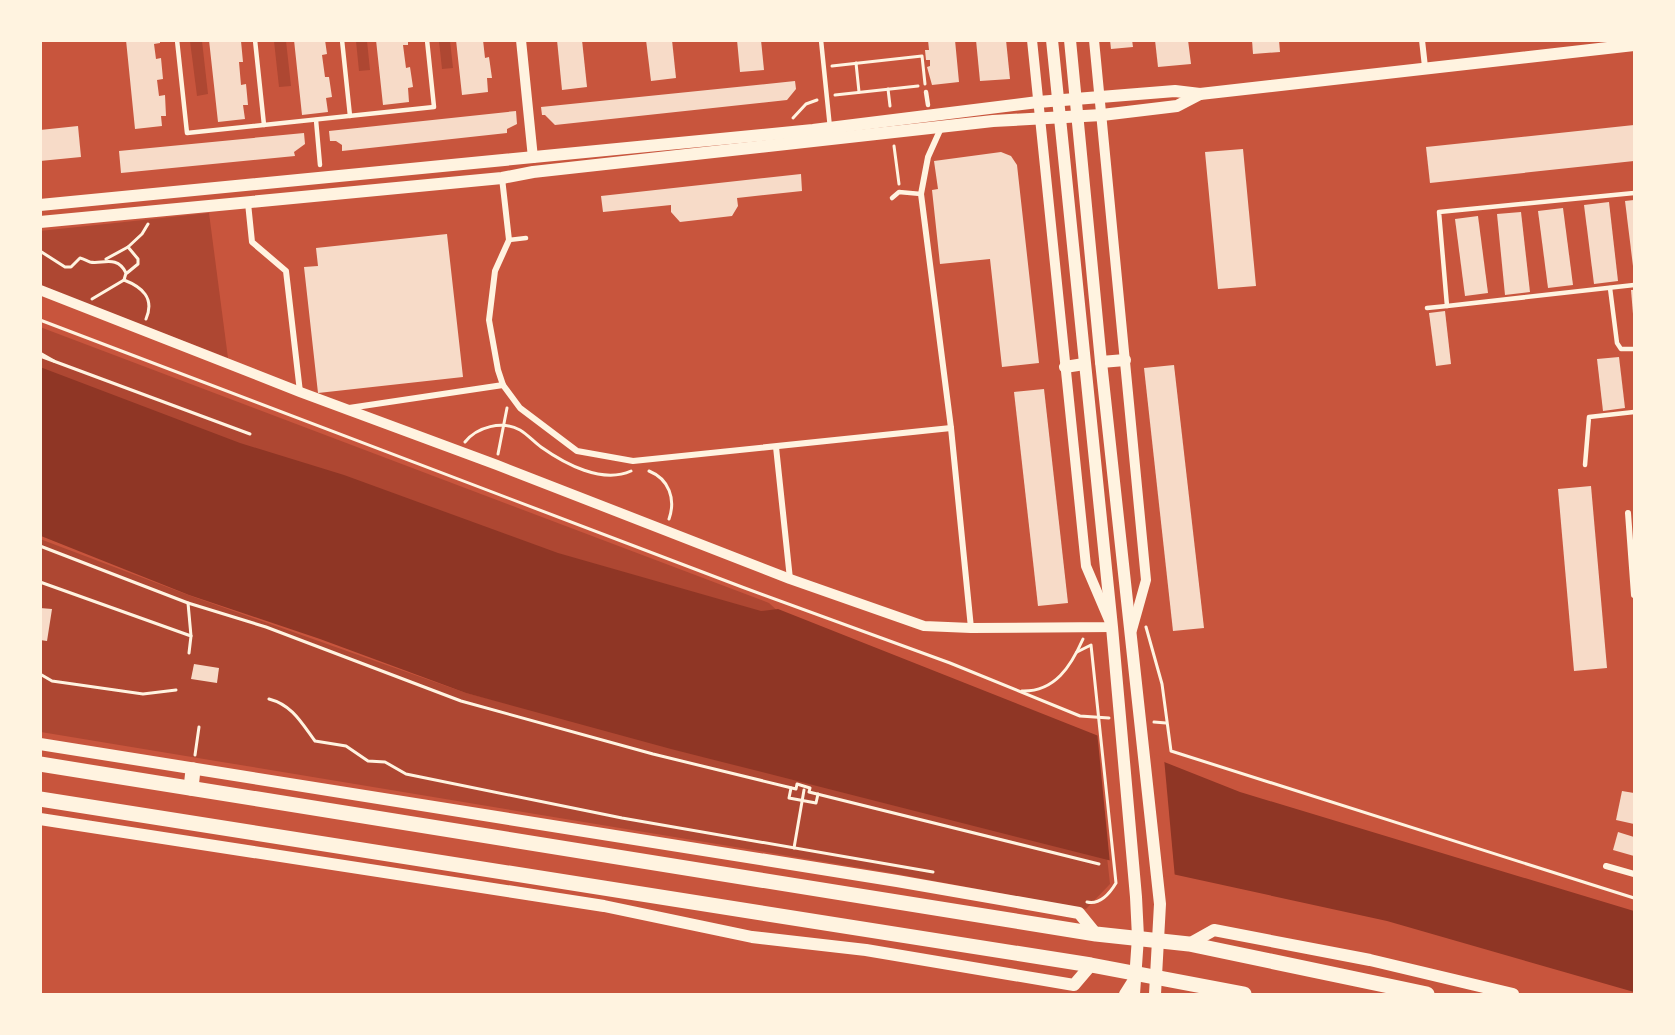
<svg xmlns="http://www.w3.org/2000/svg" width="1675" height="1035" font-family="Ubuntu,sans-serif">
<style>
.green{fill:#ae4732}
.water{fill:#8f3625}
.pier{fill:#c8553d}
.building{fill:#f7dbc8}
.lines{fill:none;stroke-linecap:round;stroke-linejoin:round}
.path{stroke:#fff3e0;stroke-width:3}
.service{stroke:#fff3e0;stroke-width:4.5}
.minor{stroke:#fff3e0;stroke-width:6}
.tertiary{stroke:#fff3e0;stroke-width:10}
.secondary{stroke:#fff3e0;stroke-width:12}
.trunk{stroke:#fff3e0;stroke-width:15}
</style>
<rect width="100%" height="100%" fill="#c8553d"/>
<!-- green -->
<g class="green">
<path d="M190,41H202L208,94L197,96Z"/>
<path d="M274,41H286L291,86L279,87Z"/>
<path d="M356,41H367L370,70L359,71Z"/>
<path d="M439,41H450L453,68L442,69Z"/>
<path d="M209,213L228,358L41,286L40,231Z"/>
<path d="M40,327L769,603L781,614L759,615L558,561L41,379Z"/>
<path d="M40,539L191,596L466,693L1107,857L1110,884L1086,909L892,873L41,732Z"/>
</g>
<!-- water -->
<path class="water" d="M40,367L240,443L344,475L558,553L761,611L778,609L1240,792L1634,911V992L1387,921L1108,860L671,749L466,693L320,639L189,595L41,536Z"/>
<!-- pier -->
<path class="pier" d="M1097,731L1164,758L1175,878L1110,864Z"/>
<!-- building -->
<g class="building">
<path d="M126,40H160V43L154,44L156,59L161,58L163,79L157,80L159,96L165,95L166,116H161L162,126L135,129Z"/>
<path d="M209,40L241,41L243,62H239L241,85L246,84L248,105H243L245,119L218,122Z"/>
<path d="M294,40H325L327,54L322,55L325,77H329L332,97L326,98L328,112L302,115Z"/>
<path d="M376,40H408V45H403L406,68L410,67L413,87L408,88L409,102L383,105Z"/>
<path d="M456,40H483L485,58L489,57L492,78H487L488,92L462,95Z"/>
<path d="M557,40H582L587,87L562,90Z"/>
<path d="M646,40H672L676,78L651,81Z"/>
<path d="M737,40H761L764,70L740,72Z"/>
<path d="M928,40H955L959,82L932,85L927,67L930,66V60H926L925,50H929Z"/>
<path d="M976,40H1006L1010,79L980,81Z"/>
<path d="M1110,40H1132L1133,47L1111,49Z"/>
<path d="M1155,40H1188L1191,64L1158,67Z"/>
<path d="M1252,40H1279L1280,52L1253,54Z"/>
<path d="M795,81L796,89L787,100L555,125L545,115H542L541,107Z"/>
<path d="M516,111L517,124L507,129V133L342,151V145L336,141H330L329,131Z"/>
<path d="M1634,125V161L1430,183L1426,147Z"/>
<path d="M78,126L81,157L40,161V130Z"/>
<path d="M304,133L305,144L294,152L295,156L121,173L119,151Z"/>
<path d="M1243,149L1256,286L1218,289L1205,152Z"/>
<path d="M1001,152L1011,156L1017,165L1039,363L1002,367L990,259L940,264L932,190L938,189L934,161Z"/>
<path d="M801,174L802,191L737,198L738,206L732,216L680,222L671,212V205L603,212L601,196Z"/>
<path d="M1634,200V266H1633L1625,201Z"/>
<path d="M1609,202L1618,281L1594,284L1584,205Z"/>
<path d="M1563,208L1573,285L1548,288L1538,211Z"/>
<path d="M1521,212L1530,292L1505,295L1497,214Z"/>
<path d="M1478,216L1488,293L1465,296L1455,219Z"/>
<path d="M447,234L463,377L318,393L304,267L318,266L316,248Z"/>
<path d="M1631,290H1634V314H1633Z"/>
<path d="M1445,311L1451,364L1436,366L1429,313Z"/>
<path d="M1619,357L1625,408L1603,411L1597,359Z"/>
<path d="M1174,365L1204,628L1173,631L1144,368Z"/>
<path d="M1044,389L1068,603L1038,606L1014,392Z"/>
<path d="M1591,486L1607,668L1574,671L1558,489Z"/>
<path d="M40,608L52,609L47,641L40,640Z"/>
<path d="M194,664L219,668L217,683L191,679Z"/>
<path d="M1622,791L1634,793V824L1616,820Z"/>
<path d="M1618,832L1634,837V856L1613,850Z"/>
</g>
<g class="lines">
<!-- path -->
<g class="path">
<path d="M856,63L859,92"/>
<path d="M832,66L922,56L925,84"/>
<path d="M888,89L890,106"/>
<path d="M835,95L918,86"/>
<path d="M793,118L806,104L817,100"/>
<path d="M894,146L899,184"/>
<path d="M40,251L65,267H71L80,258C84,259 87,261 90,262C101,265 117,254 126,273L124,280C142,287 155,298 146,319"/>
<path d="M106,259L128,247"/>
<path d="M127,273L138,264V259L128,247L142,234L148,224"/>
<path d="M92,299L124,280"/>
<path d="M40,320L742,587L950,663L1080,716L1109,718"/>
<path d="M40,353L54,361"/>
<path d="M40,356L250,434"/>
<path d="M465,442C477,427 502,420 520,430C527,434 534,442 541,447C565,464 602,484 631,471"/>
<path d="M498,454L507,408"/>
<path d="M649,471C669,479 676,499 669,519"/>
<path d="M40,546L188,603L266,627L461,701L653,754L796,789L797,784L810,788L809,792L1099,864"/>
<path d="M40,582L191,636L189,653"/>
<path d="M188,603L191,636"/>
<path d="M1146,627L1162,684L1171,751L1634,898"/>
<path d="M1077,652L1091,645L1116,883C1110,893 1100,905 1087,902"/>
<path d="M40,674L52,681L143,694L176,690"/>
<path d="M1022,691C1055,692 1071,666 1083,639"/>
<path d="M269,699C292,705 301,722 315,741L346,746L368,761L385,762L406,774L622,818L933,872"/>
<path d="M1154,722L1166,723"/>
<path d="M195,755L199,727"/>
<path d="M791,788L789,798L816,803L818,794"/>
<path d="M794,848L804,790"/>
</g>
<!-- service -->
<g class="service">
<path d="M177,40L187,133L434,107L427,40"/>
<path d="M255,40L264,125"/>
<path d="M342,40L350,116"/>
<path d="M821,40L830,128"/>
<path d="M926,92L928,105"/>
<path d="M316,120L320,165"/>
<path d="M892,198L899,192L921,194"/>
<path d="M509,240L526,238"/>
<path d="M1610,288L1617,343L1621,349H1634"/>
<path d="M1447,306L1634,285"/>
<path d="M1427,308L1447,306L1439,212L1634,193"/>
<path d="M1585,465L1589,417L1634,412"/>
</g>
<!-- minor -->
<g class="minor">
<path d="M1422,40L1425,67"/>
<path d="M941,128L928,157L921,194L951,428L971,628"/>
<path d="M502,178L509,240L495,271L489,320L498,370L503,385L520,408L577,451L633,461L951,428"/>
<path d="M248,203L252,242L286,271L300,392"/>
<path d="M349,408L503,385"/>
<path d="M776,447L790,579"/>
<path d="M1628,513L1634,595"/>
<path d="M1606,866L1634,874"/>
</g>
<!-- tertiary -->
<g class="tertiary">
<path d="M521,40L533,158"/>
<path d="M1094,40L1146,580L1132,630"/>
<path d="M40,290L300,392L497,465L790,579L924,626L971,628L1112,627L1086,566L1032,40"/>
<path d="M1124,994L1136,975"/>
</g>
<!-- secondary -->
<g class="secondary">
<path d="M1052,40L1112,627L1136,897L1138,937L1134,994"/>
<path d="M1070,40L1101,362L1160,904L1155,994"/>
<path d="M40,205L813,130L1038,102L1175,91L1200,94L1634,45"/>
<path d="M40,222L502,178L533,172L993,121L1102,115L1177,106L1200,94"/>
<path d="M1101,362L1125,360"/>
<path d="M1065,367L1084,364"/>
<path d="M40,744L897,881L1079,913L1096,934"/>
<path d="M40,819L604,906L752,937L866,950L1074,985L1091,965"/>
<path d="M1189,944L1214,930L1370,960L1513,994"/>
</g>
<!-- trunk -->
<g class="trunk">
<path d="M40,764L1096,934L1189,944L1427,994"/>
<path d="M191,788L193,770"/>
<path d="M40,799L1091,965L1244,994"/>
</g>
</g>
<!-- border -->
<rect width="1675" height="1035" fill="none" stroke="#fff3e0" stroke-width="84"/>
</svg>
